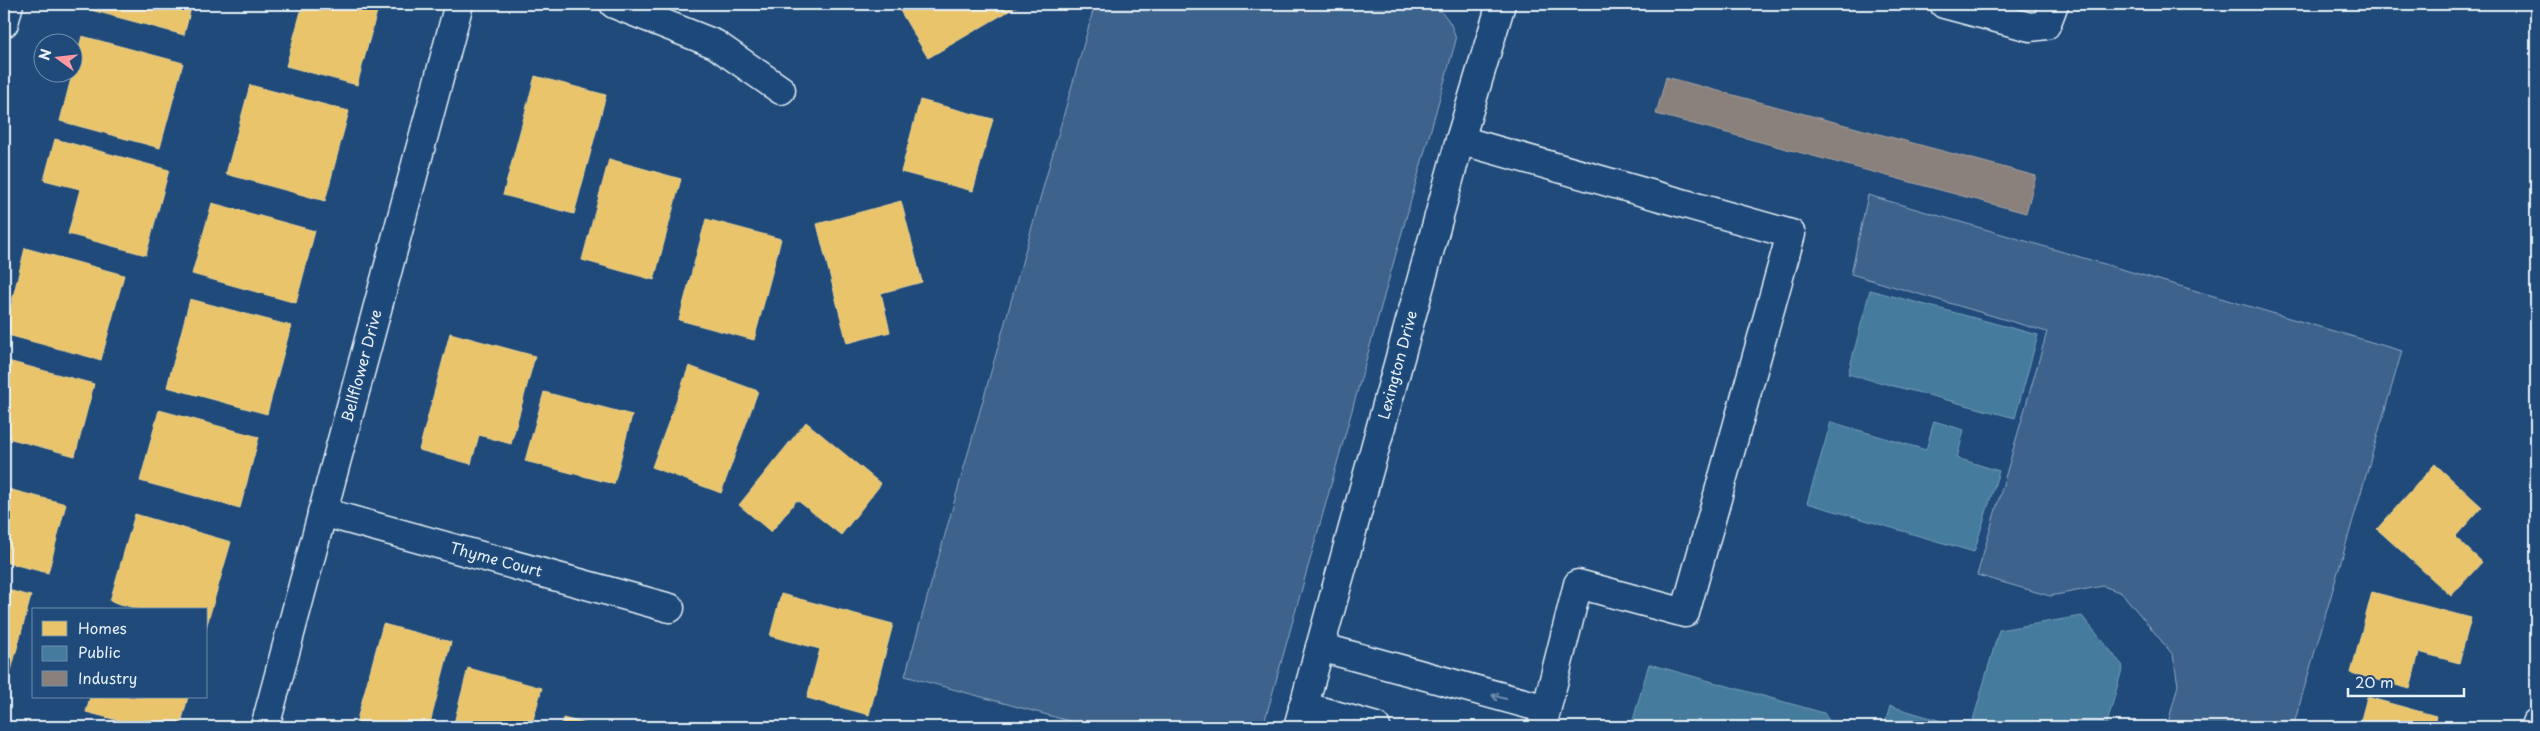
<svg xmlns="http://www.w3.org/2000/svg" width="2540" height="731" font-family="'Playpen Sans',sans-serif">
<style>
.green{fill:#3c628c;stroke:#92aac2}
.homes{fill:#e9c46a;stroke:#e9d295}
.public{fill:#457b9d;stroke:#769eb8}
.industry{fill:#8a817c;stroke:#a6a3a1}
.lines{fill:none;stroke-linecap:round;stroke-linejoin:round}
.minor-casing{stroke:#e8f1f8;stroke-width:31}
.minor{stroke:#1f4a7a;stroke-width:28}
.oneway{stroke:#6f8dac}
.labels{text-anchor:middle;stroke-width:5;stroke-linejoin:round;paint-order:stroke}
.street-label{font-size:15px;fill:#e8f1f8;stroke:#1f4a7a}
</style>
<rect width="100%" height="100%" fill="#1f4a7a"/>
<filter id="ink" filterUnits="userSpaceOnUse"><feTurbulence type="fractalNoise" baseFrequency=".02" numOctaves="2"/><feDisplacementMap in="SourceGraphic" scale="10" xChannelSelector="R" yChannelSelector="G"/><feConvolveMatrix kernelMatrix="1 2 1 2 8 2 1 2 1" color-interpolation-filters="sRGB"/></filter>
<g filter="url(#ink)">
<!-- green -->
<g class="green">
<path d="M1095,4H1425C1444,9 1452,22 1456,40L1263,727H1091L905,676Z"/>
<path d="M1868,195L2402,351L2293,727H2167L2178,685L2173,655L2122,593L2103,586L2050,596L1977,575L2047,332L1851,274Z"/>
</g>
<!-- homes -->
<g class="homes">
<path d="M92,4H192L184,35L91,10Z"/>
<path d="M303,4H379L357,85L286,66Z"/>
<path d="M896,4H1018L1019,5L928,58Z"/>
<path d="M82,36L183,63L160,148L60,121Z"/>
<path d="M535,76L606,95L574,214L503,195Z"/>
<path d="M250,85L349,111L325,201L226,174Z"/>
<path d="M920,100L993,119L973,191L901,172Z"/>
<path d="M55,139L169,170L146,255L68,234L80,189L44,180Z"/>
<path d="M609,159L681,179L654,280L582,260Z"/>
<path d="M901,201L922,282L881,293L890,332L847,343L817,224Z"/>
<path d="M212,203L315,231L296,303L192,274Z"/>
<path d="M706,219L781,239L754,340L679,320Z"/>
<path d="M25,248L124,275L101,360L4,334Z"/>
<path d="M190,299L291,326L267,414L167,387Z"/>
<path d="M450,333L535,356L511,444L479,435L471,464L419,450Z"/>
<path d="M4,360L94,384L75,456L4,437Z"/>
<path d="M689,366L758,391L721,493L652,467Z"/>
<path d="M544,392L632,415L614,484L525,461Z"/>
<path d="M159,410L259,437L240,508L140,481Z"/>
<path d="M806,422L881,484L841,535L797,500L771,532L739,505Z"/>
<path d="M2435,464L2482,507L2455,537L2482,562L2451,596L2377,529Z"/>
<path d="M4,488L66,504L48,573L4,562Z"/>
<path d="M135,514L231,542L206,628V610H141L110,601Z"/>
<path d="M4,589L31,596L8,682L4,681Z"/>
<path d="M2372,592L2471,618L2459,663L2419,652L2410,689L2351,673Z"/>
<path d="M781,594L893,624L869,715L807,698L820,649L770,636Z"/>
<path d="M383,624L451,642L429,727H355Z"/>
<path d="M468,668L542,688L531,727H453Z"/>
<path d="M90,697H188L180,727H144L86,712Z"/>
<path d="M2367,697L2436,716L2433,727H2359Z"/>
<path d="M563,718L597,727H561Z"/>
</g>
<!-- public -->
<g class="public">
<path d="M1870,290L2038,335L2015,418L1848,374Z"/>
<path d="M1934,421L1964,430L1957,458L1999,471L1974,552L1807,503L1831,422L1926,450Z"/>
<path d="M2082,616L2123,666L2106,727H1971L1999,630Z"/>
<path d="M1649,664L1824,713L1833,727H1631Z"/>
<path d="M1890,706L1962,727H1884Z"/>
</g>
<!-- industry -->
<path class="industry" d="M1666,77L2036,176L2026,213L1656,114Z"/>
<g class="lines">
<!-- minor casing -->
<g class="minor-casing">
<g id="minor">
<path d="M614,4L715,44L781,90"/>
<path d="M1944,4L2030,27L2046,25L2054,4"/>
<path d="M4,23L9,4"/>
<path d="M1460,140L1791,234L1685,613L1578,584L1542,727"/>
<path d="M322,512L670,608"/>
<path d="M1320,647L1546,709"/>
<path d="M1303,706L1376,727"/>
<path d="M265,727L459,4"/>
<path d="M1298,727L1460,140L1501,4"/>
<path d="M2535,727L2536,723"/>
</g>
</g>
<!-- minor -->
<use href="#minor" class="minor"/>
</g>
<!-- one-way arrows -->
<defs><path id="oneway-shaft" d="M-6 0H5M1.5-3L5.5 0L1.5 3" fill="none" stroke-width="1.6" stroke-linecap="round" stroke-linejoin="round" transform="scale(1.25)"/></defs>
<use class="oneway" href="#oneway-shaft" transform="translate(1499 697) rotate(-165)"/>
</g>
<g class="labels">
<!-- street labels -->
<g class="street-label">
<text transform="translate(1398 365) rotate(-75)" y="5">Lexington Drive</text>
<text transform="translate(362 366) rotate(-75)" y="5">Bellflower Drive</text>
<text transform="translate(496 560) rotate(15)" y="5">Thyme Court</text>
</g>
</g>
<!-- margin -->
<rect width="2540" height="731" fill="none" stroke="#1f4a7a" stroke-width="20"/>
<rect x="10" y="10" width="2520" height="711" fill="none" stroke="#e8f1f8" stroke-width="2" filter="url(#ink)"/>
<!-- legend -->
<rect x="32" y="608" width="175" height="90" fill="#1f4a7a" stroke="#6f8dac"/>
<rect x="42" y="621" width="25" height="15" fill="#e9c46a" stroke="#6f8dac"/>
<text x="78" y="634" font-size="15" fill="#e8f1f8">Homes</text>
<rect x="42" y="646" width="25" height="15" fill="#457b9d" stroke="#6f8dac"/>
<text x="78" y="658" font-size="15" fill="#e8f1f8">Public</text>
<rect x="42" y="671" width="25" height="15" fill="#8a817c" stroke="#6f8dac"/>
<text x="78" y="684" font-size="15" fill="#e8f1f8">Industry</text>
<!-- north arrow -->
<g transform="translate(58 58) rotate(285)"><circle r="24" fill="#1f4a7a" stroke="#6f8dac"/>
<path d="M0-4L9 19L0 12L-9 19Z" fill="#ff9aa2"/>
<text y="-8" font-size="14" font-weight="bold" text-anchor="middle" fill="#e8f1f8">N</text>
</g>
<!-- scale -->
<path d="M2348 688v8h116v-8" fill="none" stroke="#e8f1f8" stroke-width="2.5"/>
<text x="2355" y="688" font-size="15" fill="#e8f1f8" stroke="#1f4a7a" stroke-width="4" paint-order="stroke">20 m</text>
</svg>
